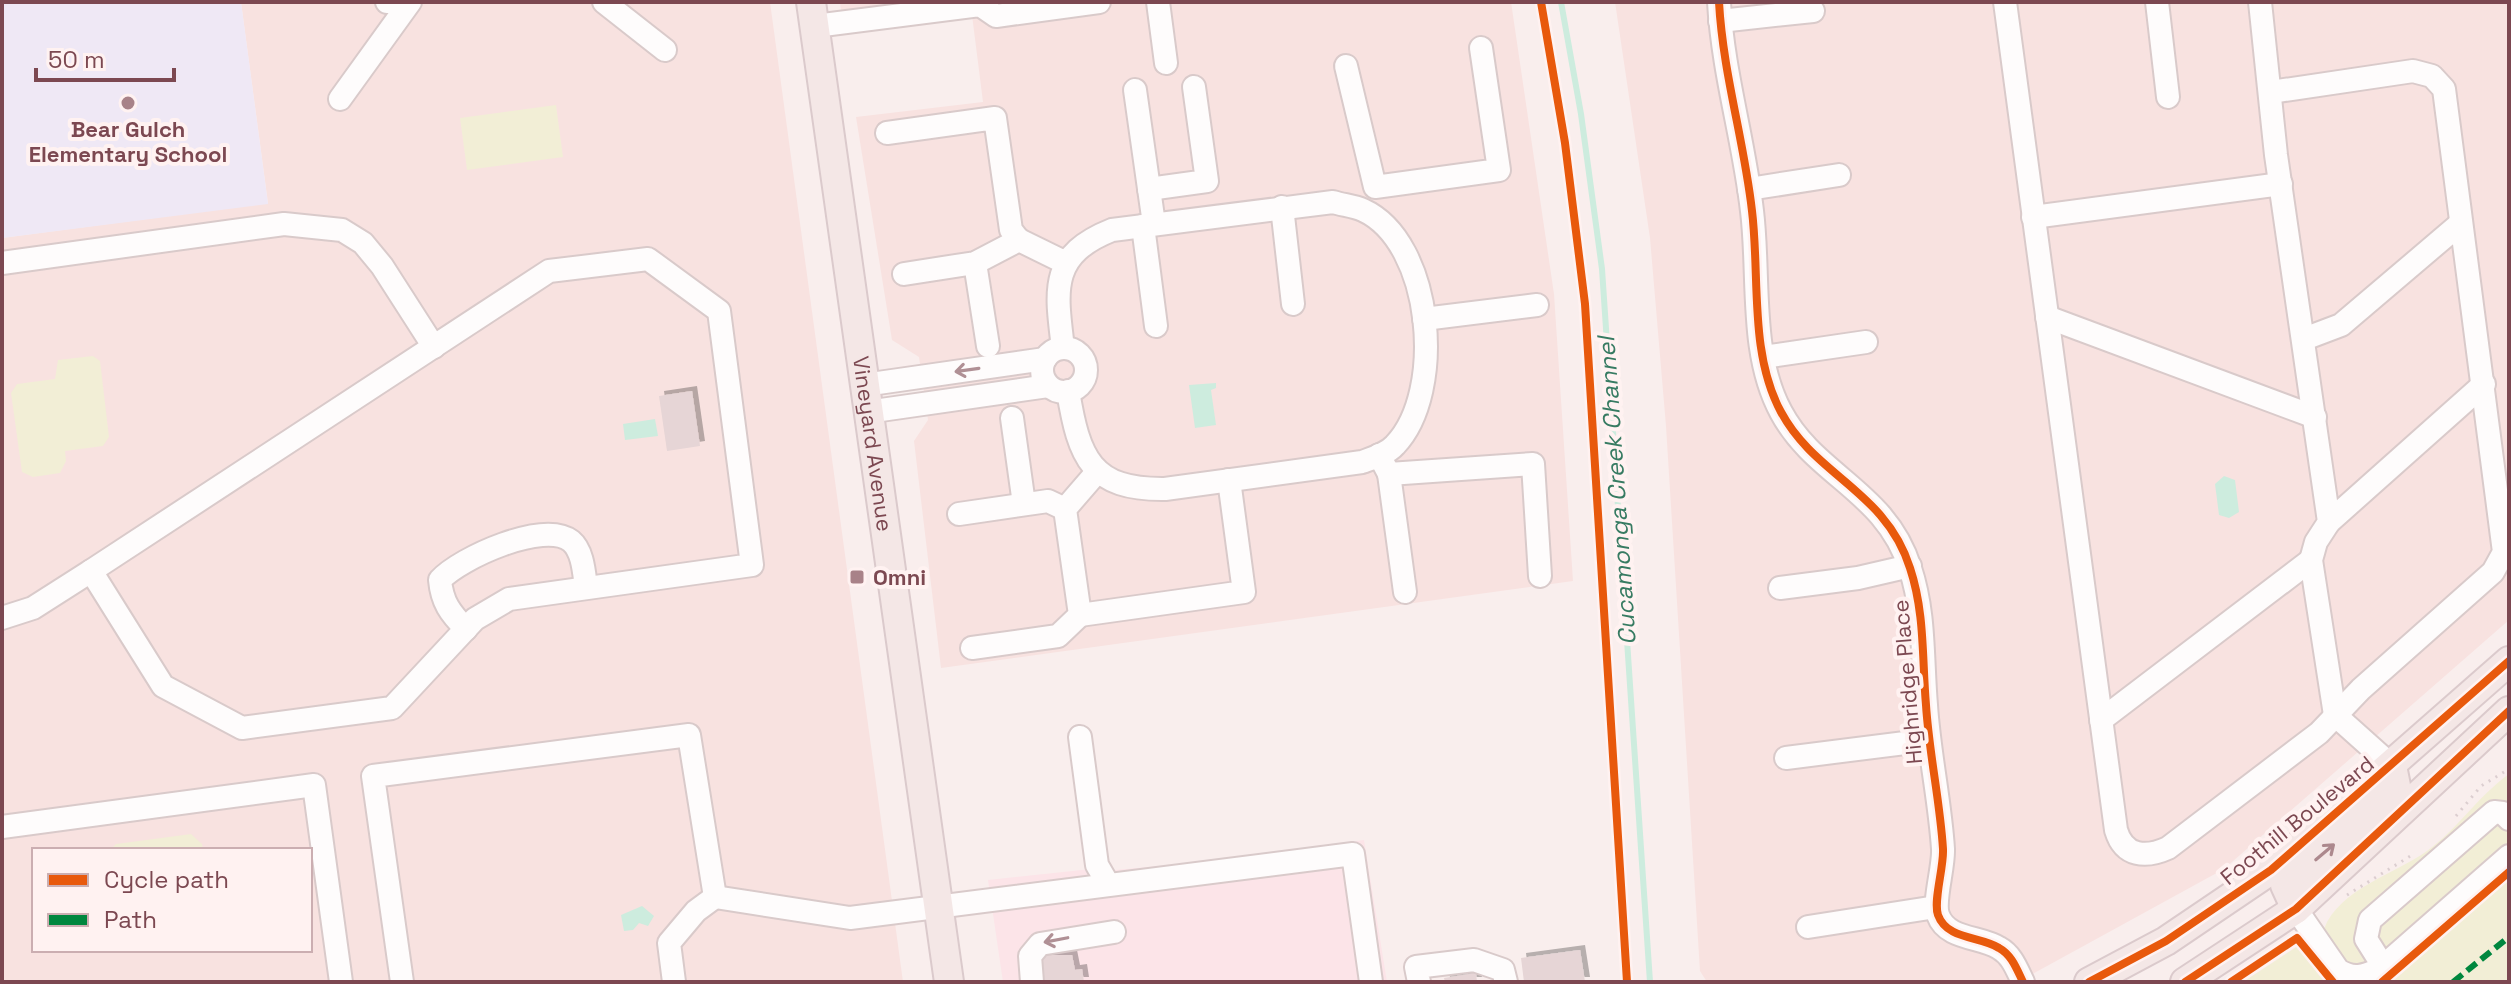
<svg xmlns="http://www.w3.org/2000/svg" width="2511" height="984" font-family="'Space Grotesk',sans-serif">
<style>
.residential{fill:#f8e2e0;fill-rule:evenodd}
.commercial{fill:#fce4e8}
.education{fill:#efe8f5}
.green{fill:#f2eed6}
.water{fill:#cdecde}
.lines{fill:none;stroke-linecap:round;stroke-linejoin:round}
.stream{stroke:#cdecde;stroke-width:6}
.building{fill:#e6d5d6;filter:url(#shadow)}
.minor-casing{stroke:#d9caca;stroke-width:26}
.major-casing{stroke:#dbcacc;stroke-width:32}
.path{stroke:#dcced0;stroke-width:3;stroke-dasharray:2 6;stroke-linecap:butt}
.minor{stroke:#fefcfc;stroke-width:22}
.major{stroke:#f4e7e6;stroke-width:28}
.quiet{stroke:#00873e;stroke-width:6;stroke-dasharray:12 6;stroke-linecap:butt}
.cycleway-casing{stroke:#fff2f1;stroke-width:13}
.cycleway{stroke:#e8590c;stroke-width:8}
.oneway{stroke:#b09095}
.oneway2{stroke:#ac888d}
.poi-dot{fill:#a88288;stroke:#fff2f1;stroke-width:3}
.labels{text-anchor:middle;stroke-width:8;stroke-linejoin:round;paint-order:stroke}
.poi-label{font-size:22px;font-weight:bold;fill:#7c4851;stroke:#fff2f1}
.street-label{font-size:22px;fill:#7c4851;stroke:#fff2f1}
.water-label{font-size:24px;font-style:italic;fill:#377b62;stroke:#fff2f1}
</style>
<defs>
<filter id="shadow"><feDropShadow dx="5" dy="-5" stdDeviation="0" flood-color="#0004"/></filter>
</defs>
<rect width="100%" height="100%" fill="#f9eeed"/>
<!-- residential -->
<g class="residential">
<path d="M241,2H770L903,982H2V238L268,203ZM34,850H310V950H34Z"/>
<path d="M840,2H1511L1554,294L1573,581L941,668L914,441L928,420L919,357L892,340L856,117L983,102L972,15L843,31Z"/>
<path d="M1615,2H2509V620L2224,869L2018,982H1707L1700,971L1666,426L1650,238Z"/>
</g>
<!-- commercial -->
<path class="commercial" d="M1364,840L1387,982H1003L988,880L1110,867L1115,870L1214,861Z"/>
<!-- education -->
<path class="education" d="M2,2H241L268,204L2,238Z"/>
<!-- green -->
<g class="green">
<path d="M556,105L563,157L467,170L460,118Z"/>
<path d="M93,356L100,361L109,437L103,446L65,451L66,461L60,473L33,477L22,472L11,393L17,384L55,379L58,360Z"/>
<path d="M2509,774V978L2505,982H2243L2324,929C2339,889 2395,874 2427,851C2458,829 2476,798 2509,774Z"/>
<path d="M191,834L202,844L203,850H110L116,844Z"/>
</g>
<!-- water -->
<g class="water">
<path d="M1216,383V388L1211,390L1216,425L1195,428L1189,385Z"/>
<path d="M655,419L658,436L625,440L623,424Z"/>
<path d="M2224,476L2235,480L2239,512L2229,518L2219,515L2215,484Z"/>
<path d="M642,906L654,916L648,926L639,923L633,930L624,931L621,915Z"/>
</g>
<g class="lines">
<!-- stream -->
<path class="stream" d="M1561,2L1581,114L1602,269L1650,982"/>
</g>
<!-- building -->
<g class="building">
<path d="M692,391L700,446L667,451L659,396Z"/>
<path d="M1580,950L1585,982H1524L1521,958Z"/>
<path d="M1052,955H1072L1075,970L1082,969L1084,982H1035L1038,957Z"/>
<path d="M1476,973L1477,982H1445L1444,978Z"/>
</g>
<g class="lines">
<!-- minor casing -->
<g class="minor-casing">
<g id="minor">
<path d="M387,2H389"/>
<path d="M604,2L665,50"/>
<path d="M1158,2L1166,63"/>
<path d="M1719,2C1723,74 1744,140 1752,211C1760,276 1749,353 1781,412C1815,476 1886,491 1910,568C1925,613 1922,659 1926,705C1929,753 1940,801 1943,849C1944,867 1933,901 1938,915C1947,940 1980,936 1999,948C2012,955 2017,970 2023,982"/>
<path d="M2005,2L2116,830C2124,857 2146,858 2168,848L2319,733L2361,689L2493,572L2504,552L2444,89L2432,76L2413,71L2271,92"/>
<path d="M2157,2L2168,97"/>
<path d="M2260,2L2276,155L2329,522L2316,542L2311,560L2335,715L2392,766"/>
<path d="M1720,21L1813,11"/>
<path d="M815,26L980,5L996,16L1099,2"/>
<path d="M1346,66L1375,187L1499,170L1481,48"/>
<path d="M1135,90L1154,224"/>
<path d="M340,99L410,2"/>
<path d="M887,133L995,118L1011,230L1019,240"/>
<path d="M1149,189L1207,181L1194,87"/>
<path d="M1749,189L1839,175"/>
<path d="M1282,207L1293,304"/>
<path d="M2033,217L2281,184"/>
<path d="M1143,226L1156,326"/>
<path d="M648,259L719,311L752,565L509,599L475,619L392,708L242,728L163,686L91,571L549,271Z"/>
<path d="M2,263L284,224L342,230L363,243L382,266L434,347"/>
<path d="M975,263L988,346"/>
<path d="M904,274L975,263L1019,240L1066,263"/>
<path d="M2047,317L2315,417"/>
<path d="M1424,319L1537,305"/>
<path d="M2304,339L2341,325L2461,223"/>
<path d="M1063,348C1056,290 1049,255 1112,230L1333,202C1342,205 1354,206 1363,210C1433,242 1446,392 1395,445C1387,454 1373,458 1362,462L1165,489C1091,490 1079,458 1068,391"/>
<circle cx="1064" cy="370" r="22"/>
<path d="M1763,357L1866,342"/>
<path d="M864,385L1045,359"/>
<path d="M867,412L1048,386"/>
<path d="M1012,418L1024,504"/>
<path d="M1379,455L1389,474L1533,464L1540,576"/>
<path d="M1389,474L1405,592"/>
<path d="M959,514L1048,501L1065,509"/>
<path d="M2329,522L2484,384"/>
<path d="M1780,588L1858,578L1910,566"/>
<path d="M1080,615L1244,592L1229,480"/>
<path d="M2,618L33,608L91,571"/>
<path d="M466,629C450,613 442,602 440,580C460,558 544,520 571,541C583,551 584,573 586,587"/>
<path d="M972,648L1058,636L1080,615L1065,509L1097,472"/>
<path d="M2101,720L2311,560"/>
<path d="M1080,737L1097,865L1108,884"/>
<path d="M1786,758L1929,740"/>
<path d="M2,827L314,785L341,982"/>
<path d="M715,897L850,918L1353,854L1371,982"/>
<path d="M2296,909L2338,970C2353,980 2364,976 2380,969L2509,856"/>
<path d="M1808,927L1936,907"/>
<path d="M2383,966L2366,939L2370,920L2494,812L2503,813L2509,819"/>
<path d="M402,982L373,776L689,735L715,897L696,911L669,943L674,982"/>
<path d="M1032,982L1030,956L1040,944L1114,932"/>
<path d="M1419,982L1416,967L1474,960L1503,970L1506,982"/>
</g>
</g>
<!-- major casing -->
<g class="major-casing">
<g id="major">
<path id="s1" d="M811,2L949,982"/>
<path d="M2296,909L2285,885L2396,786L2393,771"/>
<path d="M2089,982L2166,941L2271,870L2509,661"/>
<path d="M2185,982L2296,909L2509,711"/>
</g>
</g>
<!-- path -->
<g class="path">
<path d="M2456,816L2481,786L2509,769"/>
<path d="M2347,895L2412,855"/>
</g>
<!-- minor -->
<use href="#minor" class="minor"/>
<!-- major -->
<use href="#major" class="major"/>
<!-- quiet -->
<path class="quiet" d="M2453,982L2509,937"/>
<!-- cycleway casing -->
<g class="cycleway-casing">
<g id="cycleway">
<path d="M1541,2L1565,143L1585,304L1627,982"/>
<path d="M1719,2C1723,74 1744,140 1752,211C1760,276 1749,353 1781,412C1815,476 1886,491 1910,568C1925,613 1922,659 1926,705C1929,753 1940,801 1943,849C1944,867 1933,901 1938,915C1947,940 1980,936 1999,948C2012,955 2017,970 2023,982"/>
<path d="M2089,982L2166,941L2271,870L2509,661"/>
<path d="M2185,982L2296,909L2509,711"/>
<path d="M2231,982L2297,938L2333,982"/>
<path d="M2382,982L2509,872"/>
</g>
</g>
<!-- cycleway -->
<use href="#cycleway" class="cycleway"/>
</g>
<!-- one-way arrows -->
<defs><path id="oneway-shaft" d="M-6 0H5M1.5-3L5.5 0L1.5 3" fill="none" stroke-width="1.6" stroke-linecap="round" stroke-linejoin="round" transform="scale(2)"/></defs>
<g class="oneway">
<use href="#oneway-shaft" transform="translate(967 370) rotate(172)"/>
<use href="#oneway-shaft" transform="translate(1056 940) rotate(169)"/>
</g>
<use class="oneway2" href="#oneway-shaft" transform="translate(2325 852) rotate(-40)"/>
<!-- markers -->
<g class="poi-dot">
<circle cx="128" cy="103" r="8"/>
<rect x="849" y="569" width="16" height="16" rx="4"/>
</g>
<g class="labels">
<!-- poi labels -->
<g class="poi-label">
<text x="128" y="137">Bear Gulch<tspan x="128" dy="25">Elementary School</tspan></text>
<text x="873" y="585" text-anchor="start">Omni</text>
</g>
<!-- street labels -->
<g class="street-label">
<text dy="8" stroke="none"><textPath href="#s1" startOffset="446">Vineyard Avenue</textPath></text>
<text transform="translate(1907 682) rotate(-95)" y="8">Highridge Place</text>
<text transform="translate(2297 820) rotate(-39)" y="8">Foothill Boulevard</text>
</g>
<!-- water labels -->
<g class="water-label">
<text transform="translate(1617 491) rotate(-94)" y="8">Cucamonga Creek Channel</text>
</g>
</g>
<!-- border -->
<rect width="2511" height="984" fill="none" stroke="#7c4851" stroke-width="8"/>
<!-- legend -->
<rect x="32" y="848" width="280" height="104" fill="#fff2f1" stroke="#cbaeb1" stroke-width="2"/>
<rect x="48" y="874" width="40" height="12" fill="#e8590c" stroke="#cbaeb1" stroke-width="2"/>
<text x="104" y="888" font-size="24" fill="#7c4851">Cycle path</text>
<rect x="48" y="914" width="40" height="12" fill="#00873e" stroke="#cbaeb1" stroke-width="2"/>
<text x="104" y="928" font-size="24" fill="#7c4851">Path</text>
<!-- scale -->
<path d="M36 68v12h138v-12" fill="none" stroke="#7c4851" stroke-width="4"/>
<text x="48" y="68" font-size="24" fill="#7c4851" stroke="#fff2f1" stroke-width="6" paint-order="stroke">50 m</text>
</svg>
